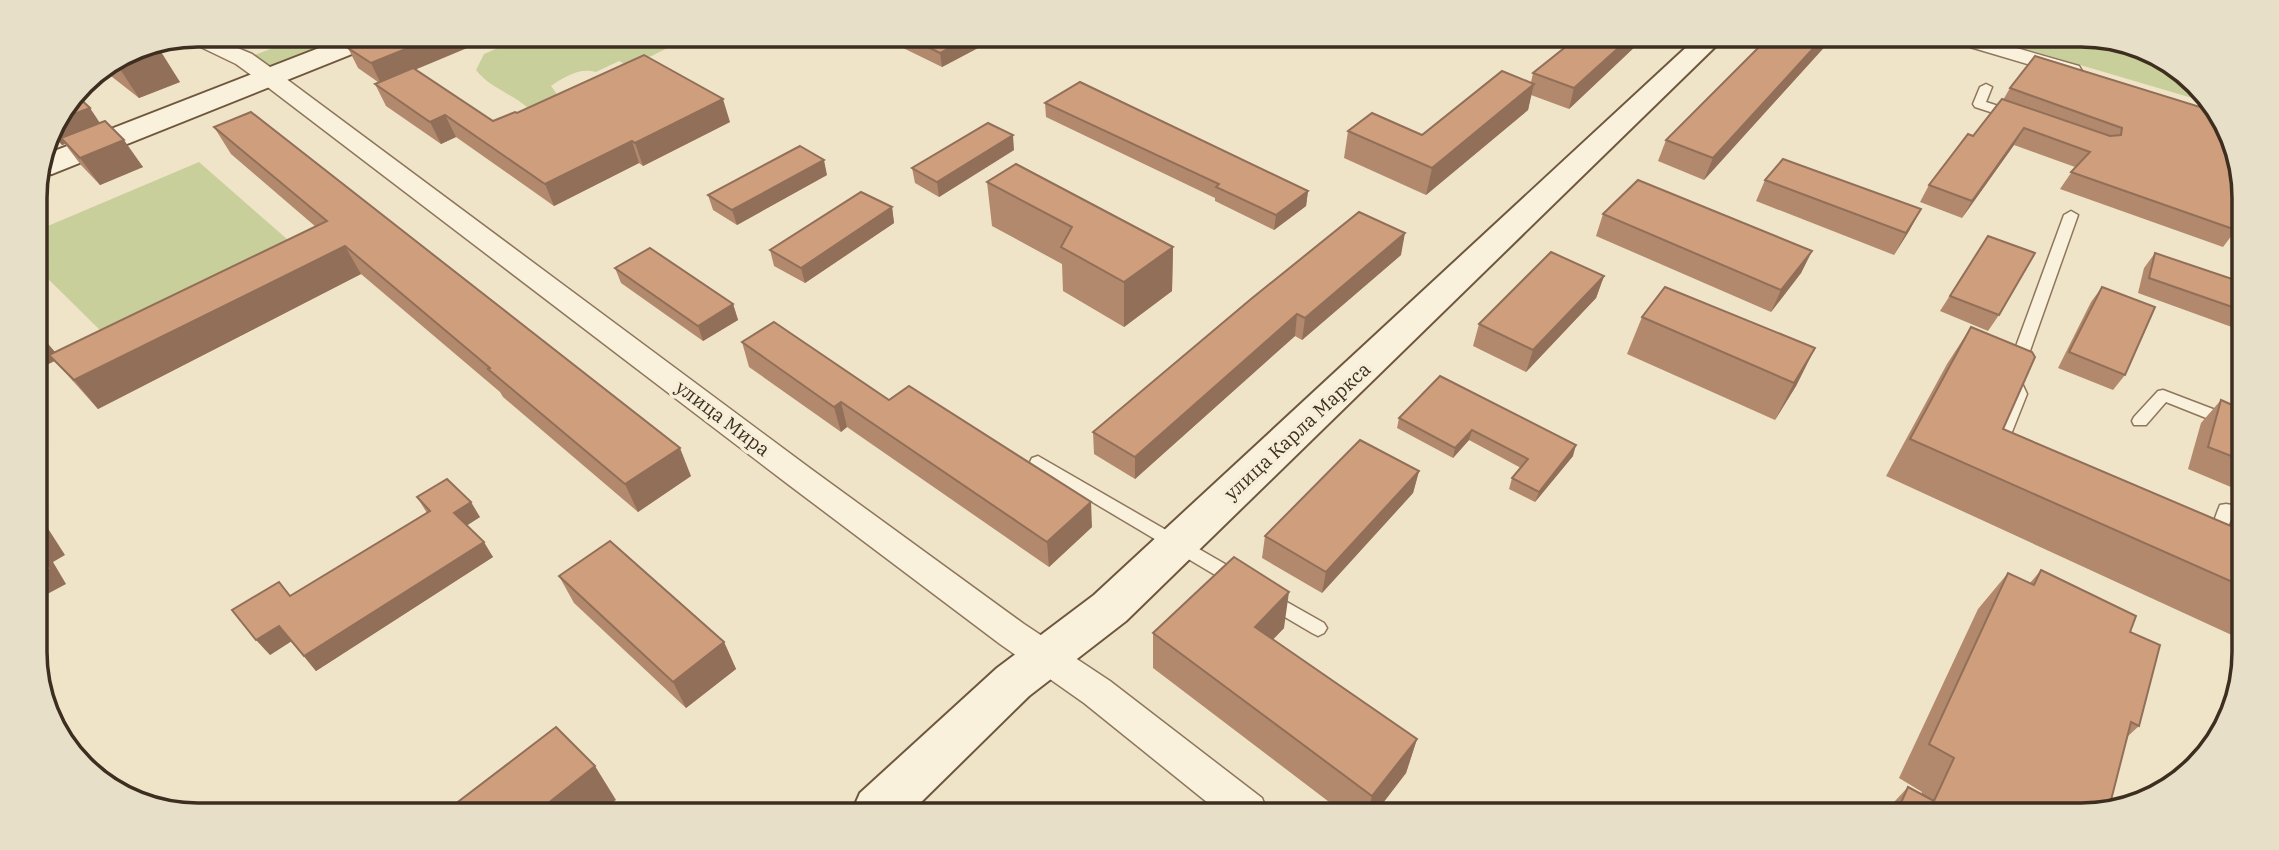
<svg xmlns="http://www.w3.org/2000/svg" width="2279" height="850" font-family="'IBM Plex Serif',serif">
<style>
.green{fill:#c9cf9b}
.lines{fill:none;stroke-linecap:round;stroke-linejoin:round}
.lane-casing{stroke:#8d765c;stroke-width:3}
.street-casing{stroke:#8d765c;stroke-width:3}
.secondary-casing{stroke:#6f573f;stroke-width:4}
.lane{fill:#faf1dc;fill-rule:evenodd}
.street{fill:#faf1dc;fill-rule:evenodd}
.secondary{fill:#faf1dc;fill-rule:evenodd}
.wall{fill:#b2896c}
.shaded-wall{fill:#916f58}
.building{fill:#cf9f7d;stroke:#916f58;stroke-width:2}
.labels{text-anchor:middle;stroke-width:7;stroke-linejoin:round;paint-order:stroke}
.street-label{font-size:19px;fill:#3d2e20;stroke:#f7eed8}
.rim{fill:none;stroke:#3d2e20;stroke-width:3.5}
</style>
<rect width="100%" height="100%" fill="#f0e4c8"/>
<!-- green -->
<g class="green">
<path d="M307,35L373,36L269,77L244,59Z"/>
<path d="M526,36L689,37L630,67L619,61L596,72C580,67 564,77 551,86L557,94L549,104L528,108C511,93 490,88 476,70L484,54Z"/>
<path d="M2006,43L2130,44L2204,91L2209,103Z"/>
<path d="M199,162L303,253L111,341L36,267V231Z"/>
</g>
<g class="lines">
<!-- lane casing -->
<g class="lane-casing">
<g id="lane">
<path d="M1986,84L1992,87L1986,102L2017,112V118H2009L1975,107L1973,104L1980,87Z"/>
<path d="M2071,211L2078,215L2020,379L2027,394L2004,452H1992L1990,448L2011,394L2004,379L2064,215Z"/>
<path d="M2163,390L2239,419V431L2166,402L2146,425H2134L2132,421L2134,417L2158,391Z"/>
<path d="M1038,456L1244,575L1247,580L1244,585L1238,587L1232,585L1032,466L1030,462L1032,458Z"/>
<path d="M2226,504L2232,505L2234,510L2222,545L2216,547L2210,545L2207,540L2218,510L2220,505Z"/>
<path d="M1269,592L1324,623L1327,628L1324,633L1318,636L1312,633L1263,604L1260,599L1263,594Z"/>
</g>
</g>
<!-- street casing -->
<g class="street-casing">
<g id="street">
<path d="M198,35H206L252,54L277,72L811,469L1024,624L1110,681L1262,798L1267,811H1218L1084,703L1000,644L789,485L261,82L236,64L182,38Z"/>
<path d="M1967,43H1999L2079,66L2082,71L2079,76L2071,77L1970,47Z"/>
</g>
</g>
<!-- secondary casing -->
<g class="secondary-casing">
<g id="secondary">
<path d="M350,36H386L382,42L52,174L39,176L44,155Z"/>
<path d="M1692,42H1720L1126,621L1029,696L913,810L853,809L860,793L997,668L1094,595Z"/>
</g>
</g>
<!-- lane -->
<use href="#lane" class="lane"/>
<!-- street -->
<use href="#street" class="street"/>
<!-- secondary -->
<use href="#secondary" class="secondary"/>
</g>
<!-- wall -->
<g class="wall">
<path d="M896,38L995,39L942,67L897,45Z"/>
<path d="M1641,41L1569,109L1531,95L1528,110L1426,195L1344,158L1348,131L1422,135L1531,82L1533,73Z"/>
<path d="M1764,42H1829L1704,180L1658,161L1666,140Z"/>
<path d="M136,47L180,82L139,98L102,69Z"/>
<path d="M348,48L416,70L493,121L517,113L730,122L643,166L639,163L554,206L456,137L441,144L386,106L375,84L378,82L358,68Z"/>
<path d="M2010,88L2231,161L2236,230L2223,247L2060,189L2075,167L2014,145L1962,218L1920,202L1929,185L1973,136L2003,100Z"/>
<path d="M1045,103L1308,191L1306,206L1274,230L1215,201V198L1046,117Z"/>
<path d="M100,123L143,167L100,185L81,165L65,144L62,145L50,133L52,126Z"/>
<path d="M214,127L691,476L638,512L503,397L500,392L361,274L98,409L55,361L36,370V330L55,352L316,227L231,154Z"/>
<path d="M1014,150L939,197L915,183L912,168Z"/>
<path d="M827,175L737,225L713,210L708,195Z"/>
<path d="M1765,180L1921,209L1909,231L1894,255L1756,201Z"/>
<path d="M987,182L1173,247L1172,291L1124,327L1063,291L1062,264L992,226Z"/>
<path d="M892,207L894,223L805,283L774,266L770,250Z"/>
<path d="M1603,214L1812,251L1801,273L1771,312L1596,236Z"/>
<path d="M1988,236L1999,315L1988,331L1940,311Z"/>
<path d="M2155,253L2241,282L2240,330L2138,293L2144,268Z"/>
<path d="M1401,255L1302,340L1295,336L1135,479L1094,454L1093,432L1251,299Z"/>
<path d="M615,268L733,304L738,320L703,341L621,283Z"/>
<path d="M1604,276L1596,298L1526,372L1473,346L1479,324Z"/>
<path d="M2102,287L2125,375L2113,390L2058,368L2091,302Z"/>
<path d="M1642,317L1815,348L1796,386L1775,420L1627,354Z"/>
<path d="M1971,327L2003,429L2238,529L2236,637L1886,476L1947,364Z"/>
<path d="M742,342L889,400L1092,527L1049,567L847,427L841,432L749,367Z"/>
<path d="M1440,376L1573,456L1535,502L1509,489L1512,478L1521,468L1469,440L1453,458L1397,428L1399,418Z"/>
<path d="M2221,400L2239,408L2238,490L2188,469L2201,423Z"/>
<path d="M1419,471L1413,493L1322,593L1262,558L1265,536Z"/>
<path d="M417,497L480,517L467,525L493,557L316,671L291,641L270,655L290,596L427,513Z"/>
<path d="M2041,570L2130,632L2139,726L2127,737L2091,815L1883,814L1908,787L1921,794L1922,792L1899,778L1978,609L2008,573L2030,583Z"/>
<path d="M559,576L724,642L736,669L686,708L574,603Z"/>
<path d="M1284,628L1273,639L1417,739L1406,773L1376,812L1341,811L1153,668V633Z"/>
</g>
<!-- shaded-wall -->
<g class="shaded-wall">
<path d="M438,36H496L381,84L371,63Z"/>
<path d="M967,38L995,39L942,67L940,53Z"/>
<path d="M1626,41H1641L1569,109L1574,88Z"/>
<path d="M1819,42H1829L1704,180L1713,158Z"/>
<path d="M158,47L180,82L139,98L116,63Z"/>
<path d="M1534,84L1528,110L1426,195L1432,168Z"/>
<path d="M723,99L730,122L643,166L635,143Z"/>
<path d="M90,108L104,129L61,138L65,144L62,145L51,130L52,126L55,121Z"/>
<path d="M445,115L456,137L441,144L430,122Z"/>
<path d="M2024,128L2014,145L1962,218L1972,201Z"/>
<path d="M1013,135L1014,150L939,197L937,182Z"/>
<path d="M124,140L143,167L100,185L80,158Z"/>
<path d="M632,141L639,163L554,206L545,184Z"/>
<path d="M824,160L827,175L737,225L732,210Z"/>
<path d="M1308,191L1306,206L1274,230L1276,215Z"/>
<path d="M892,207L894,223L805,283L801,268Z"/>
<path d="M1921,209L1909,231L1894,255L1906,233Z"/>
<path d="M1405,233L1401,255L1302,340L1305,318Z"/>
<path d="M345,246L361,274L98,409L74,380Z"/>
<path d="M1173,247L1172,291L1124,327V282Z"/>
<path d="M1812,251L1801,273L1771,312L1781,290Z"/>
<path d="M1604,276L1596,298L1526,372L1533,350Z"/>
<path d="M733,304L738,320L703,341L698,326Z"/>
<path d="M1297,314L1295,336L1135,479V457Z"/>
<path d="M36,330L60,358L36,370Z"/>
<path d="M1815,348L1796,386L1775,420L1794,383Z"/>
<path d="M841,402L847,427L841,432L834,407Z"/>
<path d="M1472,430L1469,440L1453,458L1455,448Z"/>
<path d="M1576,445L1573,456L1535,502L1539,492Z"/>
<path d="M680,448L691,476L638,512L625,484Z"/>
<path d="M1419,471L1413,493L1322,593L1326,572Z"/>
<path d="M471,502L480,517L463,528L454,513Z"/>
<path d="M1091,502L1092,527L1049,567L1047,542Z"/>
<path d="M37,516L47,527L65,555L53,562L66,584L38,599Z"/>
<path d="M484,542L493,557L316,671L304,656Z"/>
<path d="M1289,592L1284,628L1251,663L1255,627Z"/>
<path d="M279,626L292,641L270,655L256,640Z"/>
<path d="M724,642L736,669L686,708L673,682Z"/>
<path d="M1417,739L1406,773L1376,812H1368L1372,796Z"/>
<path d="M595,766L616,800L605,808H542Z"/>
</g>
<!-- building -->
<g class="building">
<path d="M379,36H438L371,63L348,48Z"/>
<path d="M910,38H967L940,53Z"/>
<path d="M1573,41H1626L1574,88L1533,73Z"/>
<path d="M1764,42H1819L1713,158L1666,140Z"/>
<path d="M154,44L158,47L116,63L114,61L136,47Z"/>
<path d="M644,55L723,99L635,143L632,141L545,184L445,115L430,122L375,84L413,68L493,121L515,112L517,113Z"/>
<path d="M2035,56L2213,111L2233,156L2231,161L2236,163L2243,177L2242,220L2236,230L2071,172L2090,152L2024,128L1972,201L1929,185L1968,134L1973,136L2002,99L2110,136L2121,135L2122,128L2010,88Z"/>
<path d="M1502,71L1534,84L1432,168L1348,131L1372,113L1422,135Z"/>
<path d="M1080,82L1308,191L1276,215L1216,187L1219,184L1045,103Z"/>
<path d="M76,95L90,108L55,121Z"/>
<path d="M251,112L680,448L625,484L488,369L490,368L345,246L74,380L49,355L327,221L214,127Z"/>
<path d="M105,121L124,140L80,158L61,138Z"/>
<path d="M988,123L1013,135L937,182L912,168Z"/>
<path d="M800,146L824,160L732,210L708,195Z"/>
<path d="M1783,159L1921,209L1906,233L1765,180Z"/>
<path d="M1016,164L1173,247L1124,282L1061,247L1072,227L987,182Z"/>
<path d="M1638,180L1812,251L1781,290L1603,214Z"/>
<path d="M861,192L892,207L801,268L770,250Z"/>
<path d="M1359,212L1405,233L1305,318L1297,314L1135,457L1093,432L1251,299Z"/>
<path d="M1988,236L2035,253L1999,315L1950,296Z"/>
<path d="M650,248L733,304L698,326L615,268Z"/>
<path d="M1551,252L1604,276L1533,350L1479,324Z"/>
<path d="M2155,253L2241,282V310L2149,278Z"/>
<path d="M1665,287L1815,348L1794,383L1642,317Z"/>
<path d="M2102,287L2155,307L2125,375L2069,352Z"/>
<path d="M774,322L889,400L909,386L1091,502L1047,542L841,402L834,407L742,342Z"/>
<path d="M1971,327L2032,352L2035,357L2003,429L2238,529L2237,584L1910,439Z"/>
<path d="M1440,376L1576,445L1539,492L1512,478L1528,459L1472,430L1455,448L1399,418Z"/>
<path d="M2221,400L2239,408V459L2208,447Z"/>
<path d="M1360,440L1419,471L1326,572L1265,536Z"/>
<path d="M447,479L471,502L454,513L484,542L304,656L279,626L256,640L232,610L279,582L290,596L430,511L417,497Z"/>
<path d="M37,520L50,540L37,547Z"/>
<path d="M610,541L724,642L673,682L559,576Z"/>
<path d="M37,547L51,569L37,576Z"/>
<path d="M1234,557L1289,592L1255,627L1417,739L1372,796L1153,633Z"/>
<path d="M2041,570L2136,616L2130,632L2160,645L2139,726L2131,722L2109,808L2091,815L1896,814L1908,787L1934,801L1954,758L1929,744L2008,573L2034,585Z"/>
<path d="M556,727L595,766L542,808H450Z"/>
</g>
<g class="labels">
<!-- street labels -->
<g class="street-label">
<text transform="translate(723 418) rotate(37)" y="7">улица Мира</text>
<text transform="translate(1297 431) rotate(-43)" y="7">улица Карла Маркса</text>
</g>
</g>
<!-- crop -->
<path d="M0 0H2279V850H0ZM198 47H2081A151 151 0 0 1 2232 198V652A151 151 0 0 1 2081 803H198A151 151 0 0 1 47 652V198A151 151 0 0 1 198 47Z" fill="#e8dfc9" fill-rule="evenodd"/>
<path class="rim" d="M198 47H2081A151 151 0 0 1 2232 198V652A151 151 0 0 1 2081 803H198A151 151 0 0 1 47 652V198A151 151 0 0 1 198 47Z"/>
</svg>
